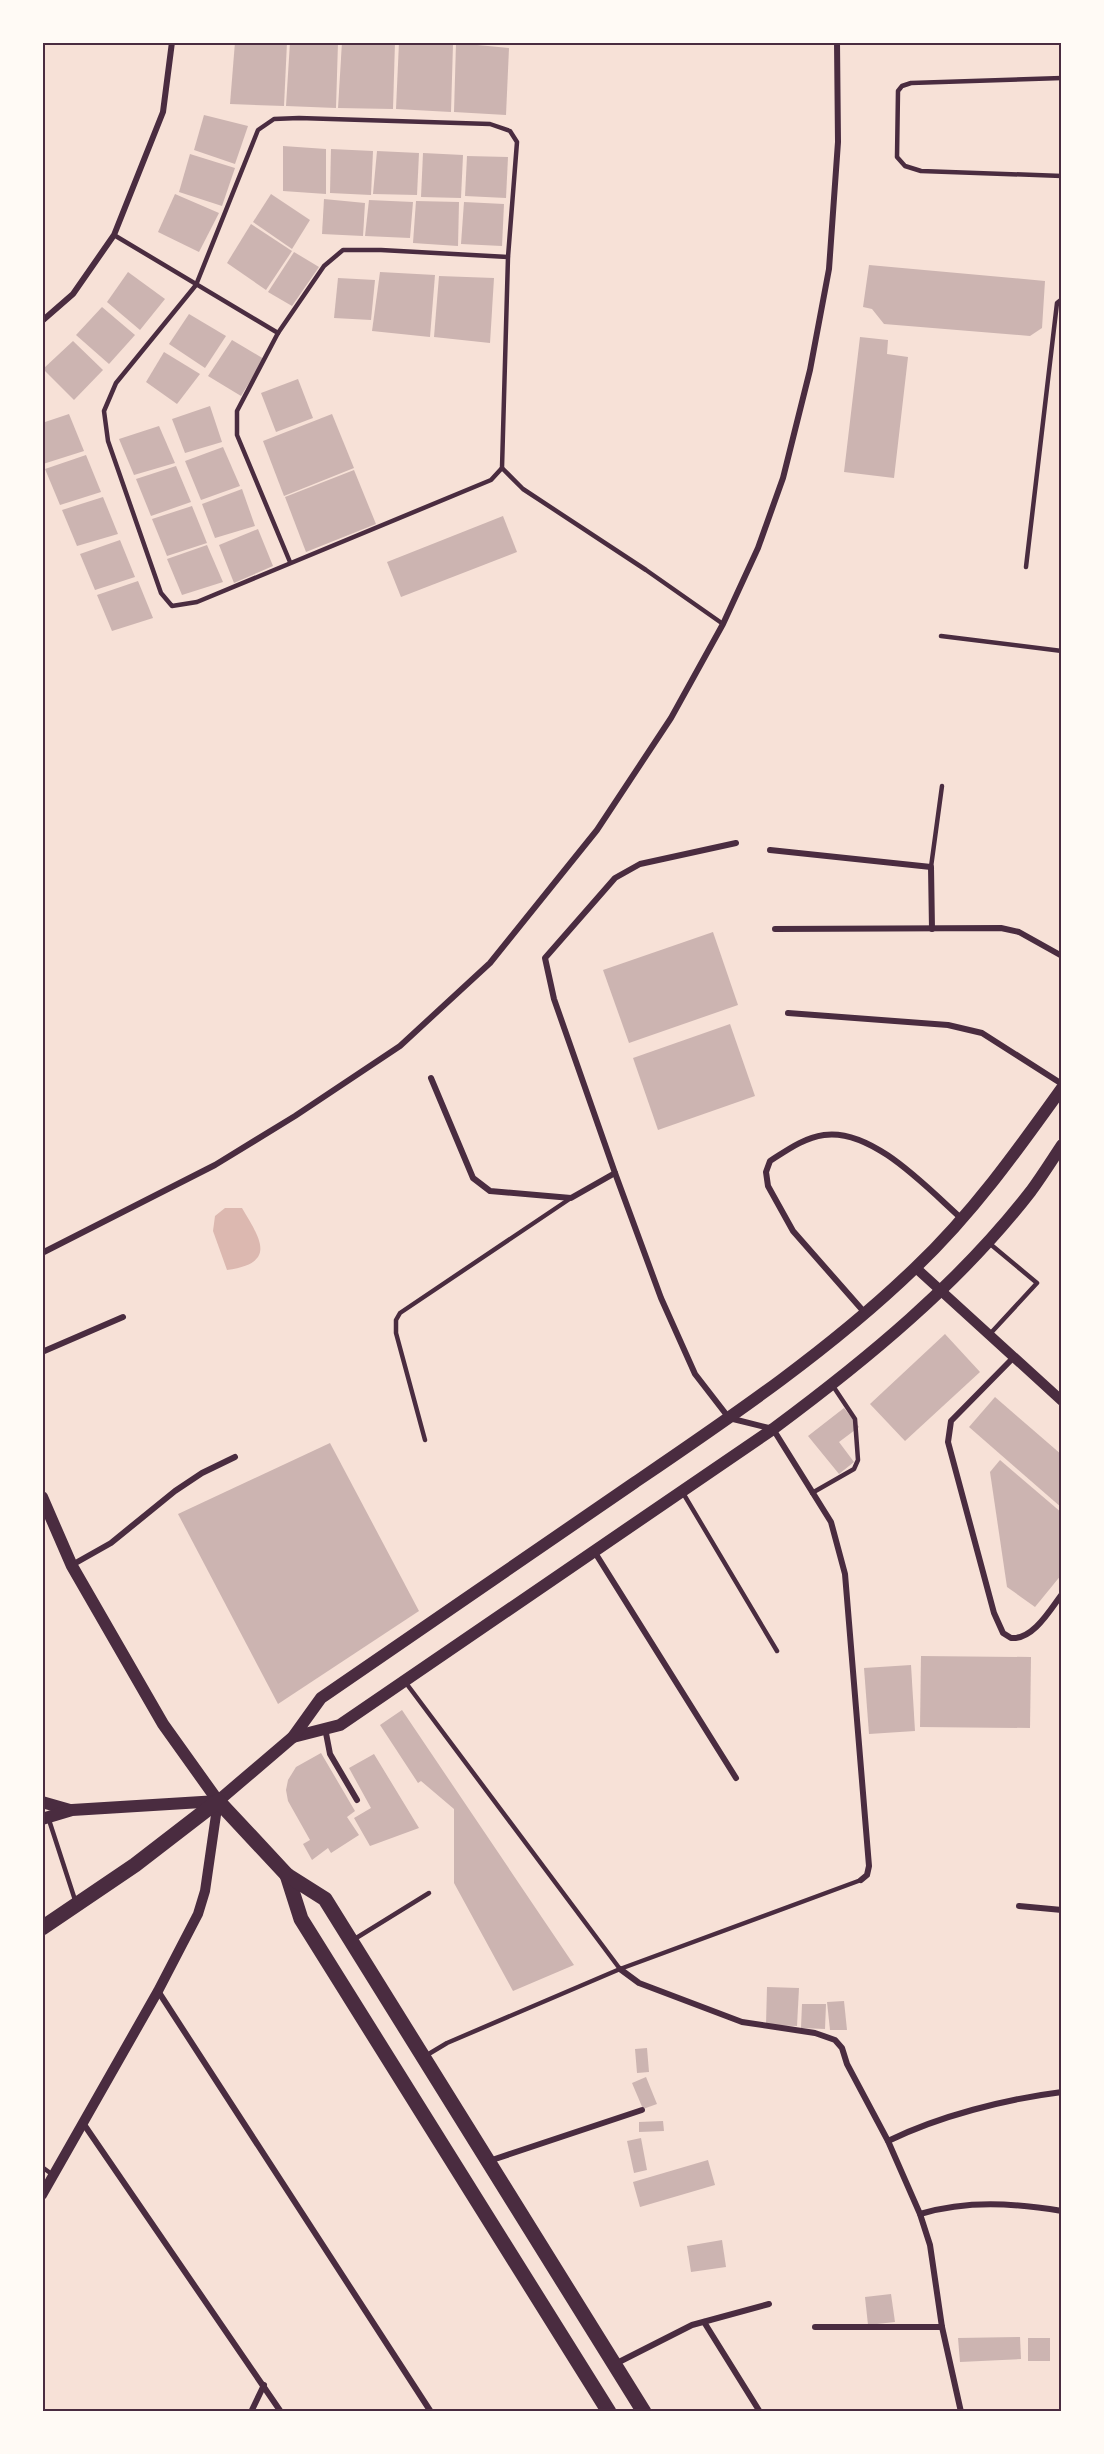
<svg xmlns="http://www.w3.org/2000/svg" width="1104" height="2454" font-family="'Exo 2',sans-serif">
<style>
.water{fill:#dcb8b0}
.building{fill:#ccb4b1}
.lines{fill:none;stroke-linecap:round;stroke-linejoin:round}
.service{stroke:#4a2c40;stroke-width:4.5}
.minor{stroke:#4a2c40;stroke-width:6}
.tertiary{stroke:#4a2c40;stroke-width:10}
.secondary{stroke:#4a2c40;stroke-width:12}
.primary{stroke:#4a2c40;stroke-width:15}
.neatline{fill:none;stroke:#4a2c40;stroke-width:2}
</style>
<rect width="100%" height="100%" fill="#f7e1d7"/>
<!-- water -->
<path class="water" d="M225,1208H242C261,1240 277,1263 227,1270L213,1231L215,1216Z"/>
<!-- building -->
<g class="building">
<path d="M235,42H287L284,106L230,104Z"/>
<path d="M290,42H338L336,108L286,106Z"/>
<path d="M342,42H395L393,109L338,108Z"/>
<path d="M399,42L453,44L451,112L396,109Z"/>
<path d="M456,43L509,48L506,115L454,112Z"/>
<path d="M204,115L248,126L235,164L194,150Z"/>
<path d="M283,146L326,149V194L283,191Z"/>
<path d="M331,149L373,151L371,195L330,193Z"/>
<path d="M377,151L419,153L417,195L373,194Z"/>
<path d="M423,153L463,155L461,198L421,197Z"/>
<path d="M190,154L235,168L222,206L179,192Z"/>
<path d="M467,156L508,157L506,198L465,196Z"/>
<path d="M175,194L219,213L199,252L158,232Z"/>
<path d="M271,194L310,220L292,249L253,222Z"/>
<path d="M324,199L365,203L363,236L322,234Z"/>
<path d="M369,200L413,202L410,238L365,236Z"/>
<path d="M416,201L459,202L458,246L413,243Z"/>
<path d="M464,202L504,204L502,246L461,244Z"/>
<path d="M251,224L292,251L266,290L227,263Z"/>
<path d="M294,252L319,267L292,306L268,292Z"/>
<path d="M869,265L1045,281L1042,328L1030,336L884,324L872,309L863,307Z"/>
<path d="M128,272L165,299L140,330L107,302Z"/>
<path d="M380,272L435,275L430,337L372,331Z"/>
<path d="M439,276L494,278L490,343L434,337Z"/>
<path d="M338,278L375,280L371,320L334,318Z"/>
<path d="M102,307L135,335L109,364L76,335Z"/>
<path d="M189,314L226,336L205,368L169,344Z"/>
<path d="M860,337L888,340L887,354L908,357L894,478L844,472Z"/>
<path d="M232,340L264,359L241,396L208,376Z"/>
<path d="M73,341L103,370L74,400L43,369Z"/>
<path d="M164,352L200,374L177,404L146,382Z"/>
<path d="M298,379L313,418L276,432L261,393Z"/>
<path d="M210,406L222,442L185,453L172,419Z"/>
<path d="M69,414L84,451L43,464L42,423Z"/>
<path d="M332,414L354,468L284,496L263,441Z"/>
<path d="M159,426L175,463L134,475L119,439Z"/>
<path d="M223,447L240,486L201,500L185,461Z"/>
<path d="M86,455L101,492L60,505L45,469Z"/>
<path d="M176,466L191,502L151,516L136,479Z"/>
<path d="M354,470L376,524L306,552L285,497Z"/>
<path d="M242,489L255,526L215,538L202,504Z"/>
<path d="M103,497L118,534L77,546L62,510Z"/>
<path d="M192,506L207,543L167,556L152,519Z"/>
<path d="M503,516L517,552L401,597L387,562Z"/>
<path d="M258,529L273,566L234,583L219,545Z"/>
<path d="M120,540L135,577L95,590L80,554Z"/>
<path d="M207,545L223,582L182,595L167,559Z"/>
<path d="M138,581L153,618L112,631L97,595Z"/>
<path d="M713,932L738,1005L629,1043L603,970Z"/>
<path d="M730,1024L755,1096L658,1130L633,1058Z"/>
<path d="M945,1334L980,1372L905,1441L870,1404Z"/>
<path d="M995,1397L1062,1455V1508L969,1427Z"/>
<path d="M844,1408L859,1427L839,1442L854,1462L839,1474L808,1436Z"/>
<path d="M330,1443L419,1611L278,1704L178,1514Z"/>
<path d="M1000,1460L1062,1513V1574L1035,1607L1007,1587L990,1472Z"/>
<path d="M921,1656L1031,1657L1030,1728L920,1727Z"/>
<path d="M911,1665L915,1731L869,1734L864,1668Z"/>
<path d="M402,1710L574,1965L513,1991L454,1883V1809L421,1781L418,1783L380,1725Z"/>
<path d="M321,1753L355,1811L347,1817L359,1835L331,1853L328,1848L312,1860L303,1844L310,1840L288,1801L286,1790L288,1780L296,1767Z"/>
<path d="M374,1754L419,1828L370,1846L354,1818L371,1808L349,1768Z"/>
<path d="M767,1987L799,1988L797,2026L766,2025Z"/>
<path d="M844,2001L847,2030H830L827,2002Z"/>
<path d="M802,2004H826L825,2029L801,2028Z"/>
<path d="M647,2048L649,2072L637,2073L635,2049Z"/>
<path d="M646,2077L657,2104L643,2109L632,2083Z"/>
<path d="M663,2121L664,2131L639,2132V2122Z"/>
<path d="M641,2138L647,2170L634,2173L627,2141Z"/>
<path d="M708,2160L715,2185L640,2207L633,2182Z"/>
<path d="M722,2240L726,2267L691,2272L687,2246Z"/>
<path d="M891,2294L895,2322L868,2325L865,2297Z"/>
<path d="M1020,2337L1021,2359L960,2362L958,2338Z"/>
<rect x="1028" y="2338" width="22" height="23"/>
</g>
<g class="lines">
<!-- service -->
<g class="service">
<path d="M1062,78L911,83L902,86L898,91L897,157L905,166L921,171L1062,176"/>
<path d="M299,118L490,124L510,131L517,142L508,257L502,468L491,480L197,602L172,606L161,593L108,441L104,411L116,383L196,285L258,130L274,119Z"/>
<path d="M114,235L278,333"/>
<path d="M502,468L523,489L646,570L723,624"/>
<path d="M290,562L237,435V411L278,333L324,266L343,250H381L508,257"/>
<path d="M1026,567L1057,303L1062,299"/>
<path d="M941,636L1062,651"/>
<path d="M931,867L942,786"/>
<path d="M989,1243L1037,1283L989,1335"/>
<path d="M425,1440L396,1333V1320L400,1313L571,1198"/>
<path d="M683,1493L777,1651"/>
<path d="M812,1493L854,1469L858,1460L855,1419L833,1386"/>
<path d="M406,1683L620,1969"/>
<path d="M49,1820L76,1903"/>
<path d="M353,1940L429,1893"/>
<path d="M427,2055L447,2043L620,1969L861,1880"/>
<path d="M42,2167L53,2175"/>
</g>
<!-- minor -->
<g class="minor">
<path d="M42,321L73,294L114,235L163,112L172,42"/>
<path d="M736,843L640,864L615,878L545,958L554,999L615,1173L661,1298L695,1374L729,1418L773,1429L831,1522L845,1574L869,1866L867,1875L861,1880"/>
<path d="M770,850L931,867L932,929"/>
<path d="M775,929L1001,928L1019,932L1062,956"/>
<path d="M788,1013L948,1025L982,1033L1062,1084"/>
<path d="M431,1078L473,1178L490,1191L571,1198L615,1173"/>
<path d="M42,1253L215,1165L295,1116L400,1046L490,963L597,830L671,718L723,624L758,548L783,478L810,370L829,269L838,142L837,42"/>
<path d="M865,1313L793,1231L768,1186L766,1172L770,1161C786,1151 803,1138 824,1135C873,1128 928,1189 962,1219"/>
<path d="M42,1352L123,1317"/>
<path d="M1014,1357L951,1421L948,1442L994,1613L1003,1633L1011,1638C1033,1640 1050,1610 1062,1594"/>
<path d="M594,1551L736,1778"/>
<path d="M72,1565L111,1543L175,1491L202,1473L235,1457"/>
<path d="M325,1728L330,1754L357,1800"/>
<path d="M1019,1906L1062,1910"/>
<path d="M620,1969L639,1983L742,2022L815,2033L835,2040L842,2048L847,2064L888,2141L920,2214L930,2245L942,2327L961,2412"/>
<path d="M158,1991L431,2412"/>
<path d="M83,2123L281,2412"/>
<path d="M888,2141C939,2116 1006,2099 1062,2092"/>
<path d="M489,2161L642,2110"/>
<path d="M920,2214C967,2200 1014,2203 1062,2211"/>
<path d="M704,2322L760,2412"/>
<path d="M815,2327H942"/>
<path d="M615,2364L692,2325L769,2304"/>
<path d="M251,2412L264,2385"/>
</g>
<!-- tertiary -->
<g class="tertiary">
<path d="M916,1268L1062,1401"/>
<path d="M42,2195L158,1991L198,1914L205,1891L218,1801"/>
</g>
<!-- secondary -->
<g class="secondary">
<path d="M42,1497L72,1566L163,1724L218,1801"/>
<path d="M293,1737L340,1725L773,1429C866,1360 960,1283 1031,1191C1042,1176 1052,1160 1062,1145"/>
<path d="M218,1801L293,1737L321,1698C425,1626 530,1555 634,1483C731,1417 830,1350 915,1268C972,1214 1017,1151 1062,1088"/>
<path d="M42,1802L70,1810"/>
<path d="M42,1819L72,1810L218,1801"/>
</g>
<!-- primary -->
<g class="primary">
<path d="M287,1875L301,1919L609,2412"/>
<path d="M42,1928L135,1865L218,1801L287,1875L325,1899L644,2412"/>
</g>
</g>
<!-- border -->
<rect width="1104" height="2454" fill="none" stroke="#fffaf5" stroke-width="87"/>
<rect x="44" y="44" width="1016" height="2366" class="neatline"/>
</svg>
